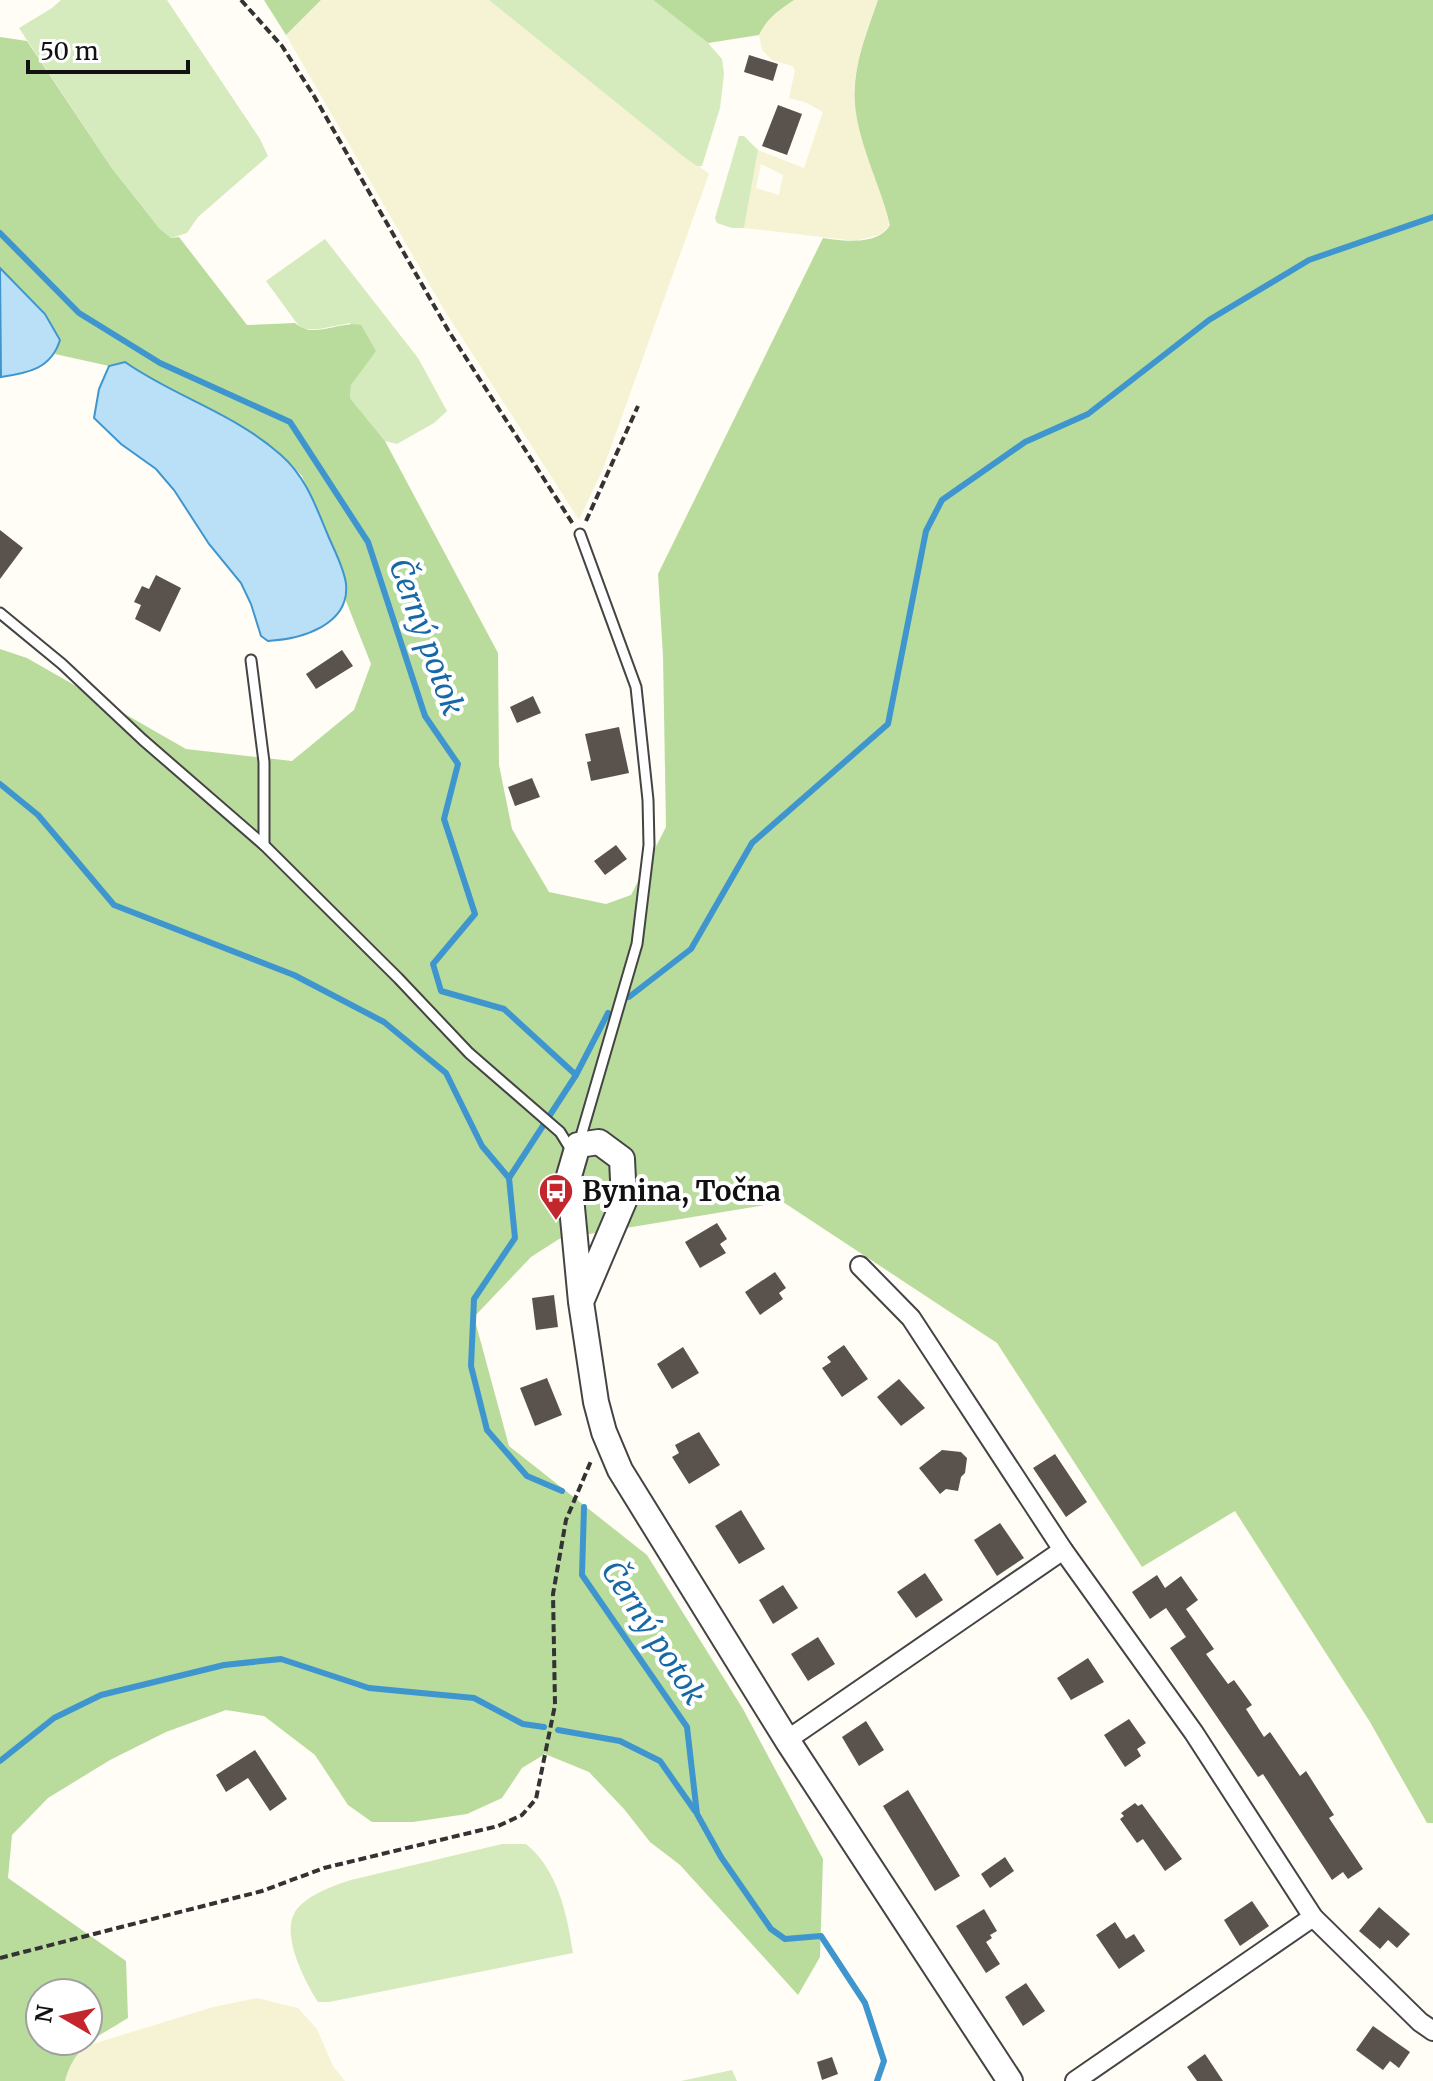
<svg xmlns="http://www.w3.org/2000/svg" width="1433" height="2081" font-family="Merriweather,serif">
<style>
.farmland{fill:#f6f3d4;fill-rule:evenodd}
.green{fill:#d5ebbd}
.forest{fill:#b9dc9c;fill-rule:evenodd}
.water{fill:#b9e0f7;stroke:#3f96cf;stroke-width:2}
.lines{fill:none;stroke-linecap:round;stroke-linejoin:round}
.stream{stroke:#3f96cf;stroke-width:6}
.building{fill:#5a524d}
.service-casing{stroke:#444;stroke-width:13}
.minor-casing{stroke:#444;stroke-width:22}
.tertiary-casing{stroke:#444;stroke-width:28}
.path{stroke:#333;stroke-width:4;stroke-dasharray:8 4;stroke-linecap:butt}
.service{stroke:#fff;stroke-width:9}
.minor{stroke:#fff;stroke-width:18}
.tertiary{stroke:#fff;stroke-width:24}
.labels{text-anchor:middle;stroke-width:8;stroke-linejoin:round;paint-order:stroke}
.poi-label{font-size:28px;font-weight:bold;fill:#111;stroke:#fff;text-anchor:start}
.water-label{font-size:30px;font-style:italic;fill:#1768a6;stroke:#fff}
</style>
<rect width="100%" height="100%" fill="#fffdf5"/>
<!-- farmland -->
<g class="farmland">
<path d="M321,0H490L709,174L603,469L579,520L443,308L286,35Z"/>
<path d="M794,0H878L865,36L856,112L890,225L881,234L856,241L744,228L758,150L804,168L823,112L807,103L789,98L795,70L792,66L772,60L762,50L759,35L764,25L775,13ZM761,164L783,175L779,195L756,188Z"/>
<path d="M257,1998L298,2008L317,2029L333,2066L345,2081H65L70,2063L83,2047L213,2007Z"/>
</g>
<!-- green -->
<g class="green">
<path d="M61,0H167L260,139L268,156L198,217L187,233L171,238L159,228L111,167L19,28L52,8Z"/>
<path d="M489,0H653L708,43L722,59L724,74L720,108L702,166H697L684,157Z"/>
<path d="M739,136H744L758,150L744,228H732L717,223L715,218Z"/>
<path d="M325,239L418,358L447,411L434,423L397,444L385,441L350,398L351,385L360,372L350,323L319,329H301L266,281Z"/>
<path d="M502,1844H526C558,1870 567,1914 573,1953L329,2002H318C305,1982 282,1937 294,1914C302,1897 334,1885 351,1880Z"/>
<path d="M732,2070L737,2081H681Z"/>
</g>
<!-- forest -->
<g class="forest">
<path d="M264,0H321L286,35Z"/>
<path d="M653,0H794C779,10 767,18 759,35L708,43Z"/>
<path d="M878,0H1433V1823H1427L1370,1722L1235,1511L1142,1567L997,1343L783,1202L559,1239L531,1257L474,1317L509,1446L647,1555L743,1709L823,1859L820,1957L798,1995L680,1865L650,1842L624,1809L589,1772L545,1754L522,1768L502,1798L467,1814L413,1822H372L348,1805L315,1755L264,1716L226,1710L166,1732L110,1760L48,1798L12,1835L8,1878L126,1961L128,2018C98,2037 75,2044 65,2081H0V649L27,658L186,749L292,761L354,710L371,664L346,601V581L302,476L283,456L257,436L231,419L156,384L125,362L109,366L55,354L59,340L45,314L0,268V37L27,41L111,167L159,228L171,238L179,237L247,325L295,323C312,340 340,320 361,325L376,351L351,385L350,398L385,441L498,653L499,765L512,829L549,892L606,904L631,895L666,827L663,656L658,574L823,238C843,241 878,246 890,225C881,187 862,152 856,113C850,74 865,37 878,0ZM40,1993H88V2041H40Z"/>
</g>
<!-- water -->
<g class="water">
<path d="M0,268L45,314L60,340C51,369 28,373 1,377Z"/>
<path d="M125,362C175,397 234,413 281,455C305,476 315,504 327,533C333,548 344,567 346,584C350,625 302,639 268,641L261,636L251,604L241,583L209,544L174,490L156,469L121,444L94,418L99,389L109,366Z"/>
</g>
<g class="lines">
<!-- stream -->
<g class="stream">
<path d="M0,233L79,313L160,363L290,422L368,542L425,716L458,764L444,819L475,914L433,964L441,991L504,1009L576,1075L509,1178L515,1238L474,1299L471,1366L487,1430L527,1476L562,1491"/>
<path d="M0,784L38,815L114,905L294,975L384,1022L446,1073L482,1146L509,1178"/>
<path d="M629,997L691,949L752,843L888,724L926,531L942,500L1025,442L1088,414L1209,320L1309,260L1433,217"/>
<path d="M576,1075L608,1013"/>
<path d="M584,1507L582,1575L687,1727L697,1814L721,1857L771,1929L785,1939L821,1936L865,2003L884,2061L877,2081"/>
<path d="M558,1730L620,1741L660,1761L695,1811"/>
<path d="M0,1761L54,1718L101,1695L224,1665L281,1659L369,1688L474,1698L523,1724L544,1727"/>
</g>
</g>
<!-- building -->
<g class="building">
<path d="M749,55L778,64L773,81L744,72Z"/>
<path d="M778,105L802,114L787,155L762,146Z"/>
<path d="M0,530L23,548L0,579Z"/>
<path d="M156,575L181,588L160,632L135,619L141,605L134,602L142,586L149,589Z"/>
<path d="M342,650L353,666L316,689L306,674Z"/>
<path d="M533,696L541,713L517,723L510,707Z"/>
<path d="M619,727L629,773L591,781L587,762L591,761L585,734Z"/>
<path d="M532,778L540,797L515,806L508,787Z"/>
<path d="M616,845L627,859L605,875L594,861Z"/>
<path d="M717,1223L727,1239L720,1244L726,1253L700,1268L685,1242Z"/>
<path d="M775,1272L786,1288L779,1293L783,1299L760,1315L745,1292Z"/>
<path d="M554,1295L558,1327L536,1330L532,1298Z"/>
<path d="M844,1345L868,1379L842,1397L822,1368L831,1362L827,1357Z"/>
<path d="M683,1347L699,1373L672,1389L657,1364Z"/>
<path d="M547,1378L562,1415L535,1426L520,1388Z"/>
<path d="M899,1379L925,1408L901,1426L877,1397Z"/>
<path d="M699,1432L720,1465L689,1484L672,1457L679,1453L675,1445Z"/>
<path d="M942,1450L961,1452L967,1458L965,1473L961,1477L958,1491L946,1489L940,1494L919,1468Z"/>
<path d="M1055,1454L1087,1502L1066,1517L1033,1468Z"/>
<path d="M741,1510L765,1549L739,1564L715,1526Z"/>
<path d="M1000,1523L1024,1558L997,1576L974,1540Z"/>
<path d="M925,1573L943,1600L916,1618L897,1592Z"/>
<path d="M1157,1575L1165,1588L1181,1576L1198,1600L1186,1609L1214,1649L1206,1654L1228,1684L1234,1680L1252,1705L1246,1709L1264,1737L1270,1732L1300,1776L1306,1771L1334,1815L1329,1818L1363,1869L1348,1879L1343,1872L1332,1880L1263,1774L1258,1777L1170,1648L1186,1637L1166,1608L1150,1619L1132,1592Z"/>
<path d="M783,1585L798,1608L773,1624L759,1600Z"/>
<path d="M818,1637L835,1664L808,1681L791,1654Z"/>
<path d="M1088,1658L1104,1682L1071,1700L1057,1678Z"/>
<path d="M1129,1719L1146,1743L1137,1749L1141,1756L1125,1767L1104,1735Z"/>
<path d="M866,1721L884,1750L859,1766L842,1737Z"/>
<path d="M255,1750L287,1799L270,1811L248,1778L226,1792L216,1775Z"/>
<path d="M908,1790L960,1876L935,1891L883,1806Z"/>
<path d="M1135,1803L1138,1806L1142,1804L1182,1859L1165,1871L1143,1839L1137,1843L1120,1819L1124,1816L1121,1813Z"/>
<path d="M1005,1857L1014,1871L990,1888L981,1874Z"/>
<path d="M1252,1901L1269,1926L1240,1946L1224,1920Z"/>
<path d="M1379,1907L1410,1934L1397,1948L1388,1940L1380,1949L1359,1931Z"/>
<path d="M984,1909L997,1931L990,1935L992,1938L986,1942L1000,1964L986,1973L956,1926Z"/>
<path d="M1115,1922L1126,1939L1134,1934L1145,1951L1119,1969L1096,1935Z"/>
<path d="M1026,1983L1045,2011L1023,2026L1005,1997Z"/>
<path d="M1373,2026L1410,2052L1399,2068L1390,2061L1383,2070L1356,2050Z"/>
<path d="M1205,2054L1223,2081H1197L1187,2067Z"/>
<path d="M832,2057L838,2074L822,2080L817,2062Z"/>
</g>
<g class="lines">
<!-- service casing -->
<g class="service-casing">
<g id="service">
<path d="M0,613L62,664L143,740L264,845L398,978L469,1053L560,1132L573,1153"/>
<path d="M251,660L264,762V845"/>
<path d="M579,1143L637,944L649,845L648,800L636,687L580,534"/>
</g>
</g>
<!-- minor casing -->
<g class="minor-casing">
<g id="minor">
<path d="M860,1266L911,1318L1063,1550L1194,1733L1313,1917L1420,2022L1433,2031"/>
<path d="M787,1740L1063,1550"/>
<path d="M1075,2081L1313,1917"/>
</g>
</g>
<!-- tertiary casing -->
<g class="tertiary-casing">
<path id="tertiary" d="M581,1302L624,1201L622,1159L599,1142L578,1145L569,1176L581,1302L596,1402L604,1432L620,1470L787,1740L1010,2081"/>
</g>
<!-- path -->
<g class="path">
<path d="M241,0L282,46L314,96L448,330L573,524"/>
<path d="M586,521L638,406"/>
<path d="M0,1958L262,1891L324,1868L498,1826L522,1815L536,1799L555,1705L553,1594L566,1520L591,1461"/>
</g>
<!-- service -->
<use href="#service" class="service"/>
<!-- minor -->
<use href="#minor" class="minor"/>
<!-- tertiary -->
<use href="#tertiary" class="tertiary"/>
</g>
<!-- icons -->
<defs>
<g id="bus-pin" transform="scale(1.8)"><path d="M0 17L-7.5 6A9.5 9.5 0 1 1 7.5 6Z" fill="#c4262e" stroke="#fff"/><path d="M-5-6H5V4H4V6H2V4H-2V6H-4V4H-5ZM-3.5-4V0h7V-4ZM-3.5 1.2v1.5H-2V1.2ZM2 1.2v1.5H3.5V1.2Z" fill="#fff"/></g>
</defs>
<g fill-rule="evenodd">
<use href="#bus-pin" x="556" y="1191"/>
</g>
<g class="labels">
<!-- poi labels -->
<g class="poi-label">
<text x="582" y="1201">Bynina, Točna</text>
</g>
<!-- water labels -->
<g class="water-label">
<text transform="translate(426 637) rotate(70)" y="10">Černý potok</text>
<text transform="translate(653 1633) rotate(57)" y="10">Černý potok</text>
</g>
</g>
<!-- north arrow -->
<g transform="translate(64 2017) rotate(279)"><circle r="38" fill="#ffffff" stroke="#a0a0a0" stroke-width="2"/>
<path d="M0-6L14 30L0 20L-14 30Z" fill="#c4262e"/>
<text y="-12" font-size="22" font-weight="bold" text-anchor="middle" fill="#111111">N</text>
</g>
<!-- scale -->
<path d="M28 60v12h160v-12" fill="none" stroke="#111111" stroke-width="4"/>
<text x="40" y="60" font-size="24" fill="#111111" stroke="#ffffff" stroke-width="6" paint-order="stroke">50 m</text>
</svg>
